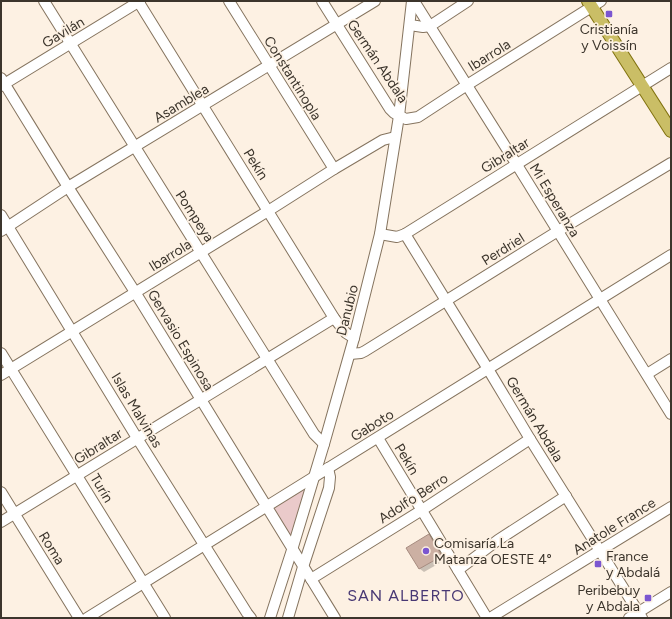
<svg xmlns="http://www.w3.org/2000/svg" width="672" height="619" font-family="Figtree,sans-serif">
<style>
.green{fill:#eacaca}
.shadow{fill:#0003}
.building{fill:#ccb0a3;stroke:#a78c80}
.lines{fill:none;stroke-linecap:round;stroke-linejoin:round}
.minor-casing{stroke:#85745f;stroke-width:12}
.major-casing{stroke:#81720f;stroke-width:14}
.minor{stroke:#fff;stroke-width:10}
.major{stroke:#cabe66;stroke-width:12}
.poi-dot{fill:#7b56d0;stroke:#fdf1e3;stroke-width:1.5}
.labels{text-anchor:middle;stroke-width:3.5;stroke-linejoin:round;paint-order:stroke}
.poi-label{font-size:14px;fill:#3c352c;stroke:#fdf1e3;text-anchor:start}
.street-label{font-size:14px;fill:#3c352c;stroke:#fdf1e3}
.quarter-label{font-size:16px;letter-spacing:1px;fill:#483874;stroke:#fdf1e3}
</style>
<rect width="100%" height="100%" fill="#fdf1e3"/>
<!-- green -->
<path class="green" d="M307,487L291,538L273,510L275,506Z"/>
<!-- shadow -->
<path class="shadow" d="M429,536L432,539L445,560L424,572L420,569L408,548Z"/>
<!-- building -->
<path class="building" d="M429,534L442,556L419,569L406,548Z"/>
<g class="lines">
<!-- minor casing -->
<g class="minor-casing">
<g id="minor">
<path d="M44,1L314,434L324,444"/>
<path d="M138,1L334,318L346,333L354,338"/>
<path d="M229,1L334,169"/>
<path d="M322,1L390,109L394,113L406,119L418,117L467,85L601,1"/>
<path d="M414,1L517,165L671,414"/>
<path d="M410,25L423,27L430,26L468,1"/>
<path d="M1,78L68,187L135,292L335,618"/>
<path d="M1,86L140,1"/>
<path d="M1,215L137,438L247,613L251,618"/>
<path d="M1,231L68,187L375,1"/>
<path d="M380,234L397,237L405,234L671,68"/>
<path d="M405,234L488,369L530,439L642,618"/>
<path d="M1,353L165,618"/>
<path d="M350,354L361,353L365,351L558,231L671,163"/>
<path d="M647,374L671,359"/>
<path d="M1,375L268,211L334,169L383,140L395,137"/>
<path d="M378,438L487,618"/>
<path d="M1,492L79,618"/>
<path d="M1,522L334,318"/>
<path d="M458,570L498,540L566,496"/>
<path d="M311,579L422,510L530,439"/>
<path d="M87,618L671,255"/>
<path d="M270,618L292,550L324,444L354,338L380,234L399,116L412,1"/>
<path d="M288,618L303,567L329,488L330,477L328,468"/>
<path d="M490,618L671,507"/>
<path d="M629,618L671,592"/>
</g>
</g>
<!-- major casing -->
<g class="major-casing">
<path id="major" d="M588,1L671,131"/>
</g>
<!-- minor -->
<use href="#minor" class="minor"/>
<!-- major -->
<use href="#major" class="major"/>
</g>
<!-- markers -->
<g class="poi-dot">
<rect x="605" y="10" width="8" height="8" rx="2"/>
<circle cx="426" cy="551" r="4"/>
<rect x="594" y="560" width="8" height="8" rx="2"/>
<rect x="644" y="594" width="8" height="8" rx="2"/>
</g>
<g class="labels">
<!-- poi labels -->
<g class="poi-label">
<text x="609" y="34" text-anchor="middle">Cristianía<tspan x="609" dy="16">y Voissín</tspan></text>
<text x="434" y="548">Comisaría La<tspan x="434" dy="16">Matanza OESTE 4°</tspan></text>
<text x="606" y="561">France<tspan x="606" dy="16">y Abdalá</tspan></text>
<text x="640" y="595" text-anchor="end">Peribebuy<tspan x="640" dy="16">y Abdala</tspan></text>
</g>
<!-- street labels -->
<g class="street-label">
<text transform="translate(63 32) rotate(-31)" y="5">Gavilán</text>
<text transform="translate(489 55) rotate(-32)" y="5">Ibarrola</text>
<text transform="translate(378 61) rotate(56)" y="5">Germán Abdala</text>
<text transform="translate(293 78) rotate(58)" y="5">Constantinopla</text>
<text transform="translate(181 103) rotate(-31)" y="5">Asamblea</text>
<text transform="translate(505 155) rotate(-32)" y="5">Gibraltar</text>
<text transform="translate(256 164) rotate(58)" y="5">Pekín</text>
<text transform="translate(555 200) rotate(59)" y="5">Mi Esperanza</text>
<text transform="translate(195 216) rotate(57)" y="5">Pompeya</text>
<text transform="translate(503 249) rotate(-32)" y="5">Perdriel</text>
<text transform="translate(170 255) rotate(-32)" y="5">Ibarrola</text>
<text transform="translate(347 310) rotate(-76)" y="5">Danubio</text>
<text transform="translate(181 340) rotate(59)" y="5">Gervasio Espinosa</text>
<text transform="translate(137 410) rotate(59)" y="5">Islas Malvinas</text>
<text transform="translate(535 419) rotate(59)" y="5">Germán Abdala</text>
<text transform="translate(372 425) rotate(-32)" y="5">Gaboto</text>
<text transform="translate(98 446) rotate(-32)" y="5">Gibraltar</text>
<text transform="translate(407 459) rotate(59)" y="5">Pekín</text>
<text transform="translate(102 488) rotate(59)" y="5">Turín</text>
<text transform="translate(413 498) rotate(-33)" y="5">Adolfo Berro</text>
<text transform="translate(614 526) rotate(-32)" y="5">Anatole France</text>
<text transform="translate(52 548) rotate(58)" y="5">Roma</text>
</g>
<!-- quarter labels -->
<g class="quarter-label">
<text x="406" y="601">SAN ALBERTO</text>
</g>
</g>
<!-- border -->
<rect width="672" height="619" fill="none" stroke="#3c352c" stroke-width="4"/>
</svg>
